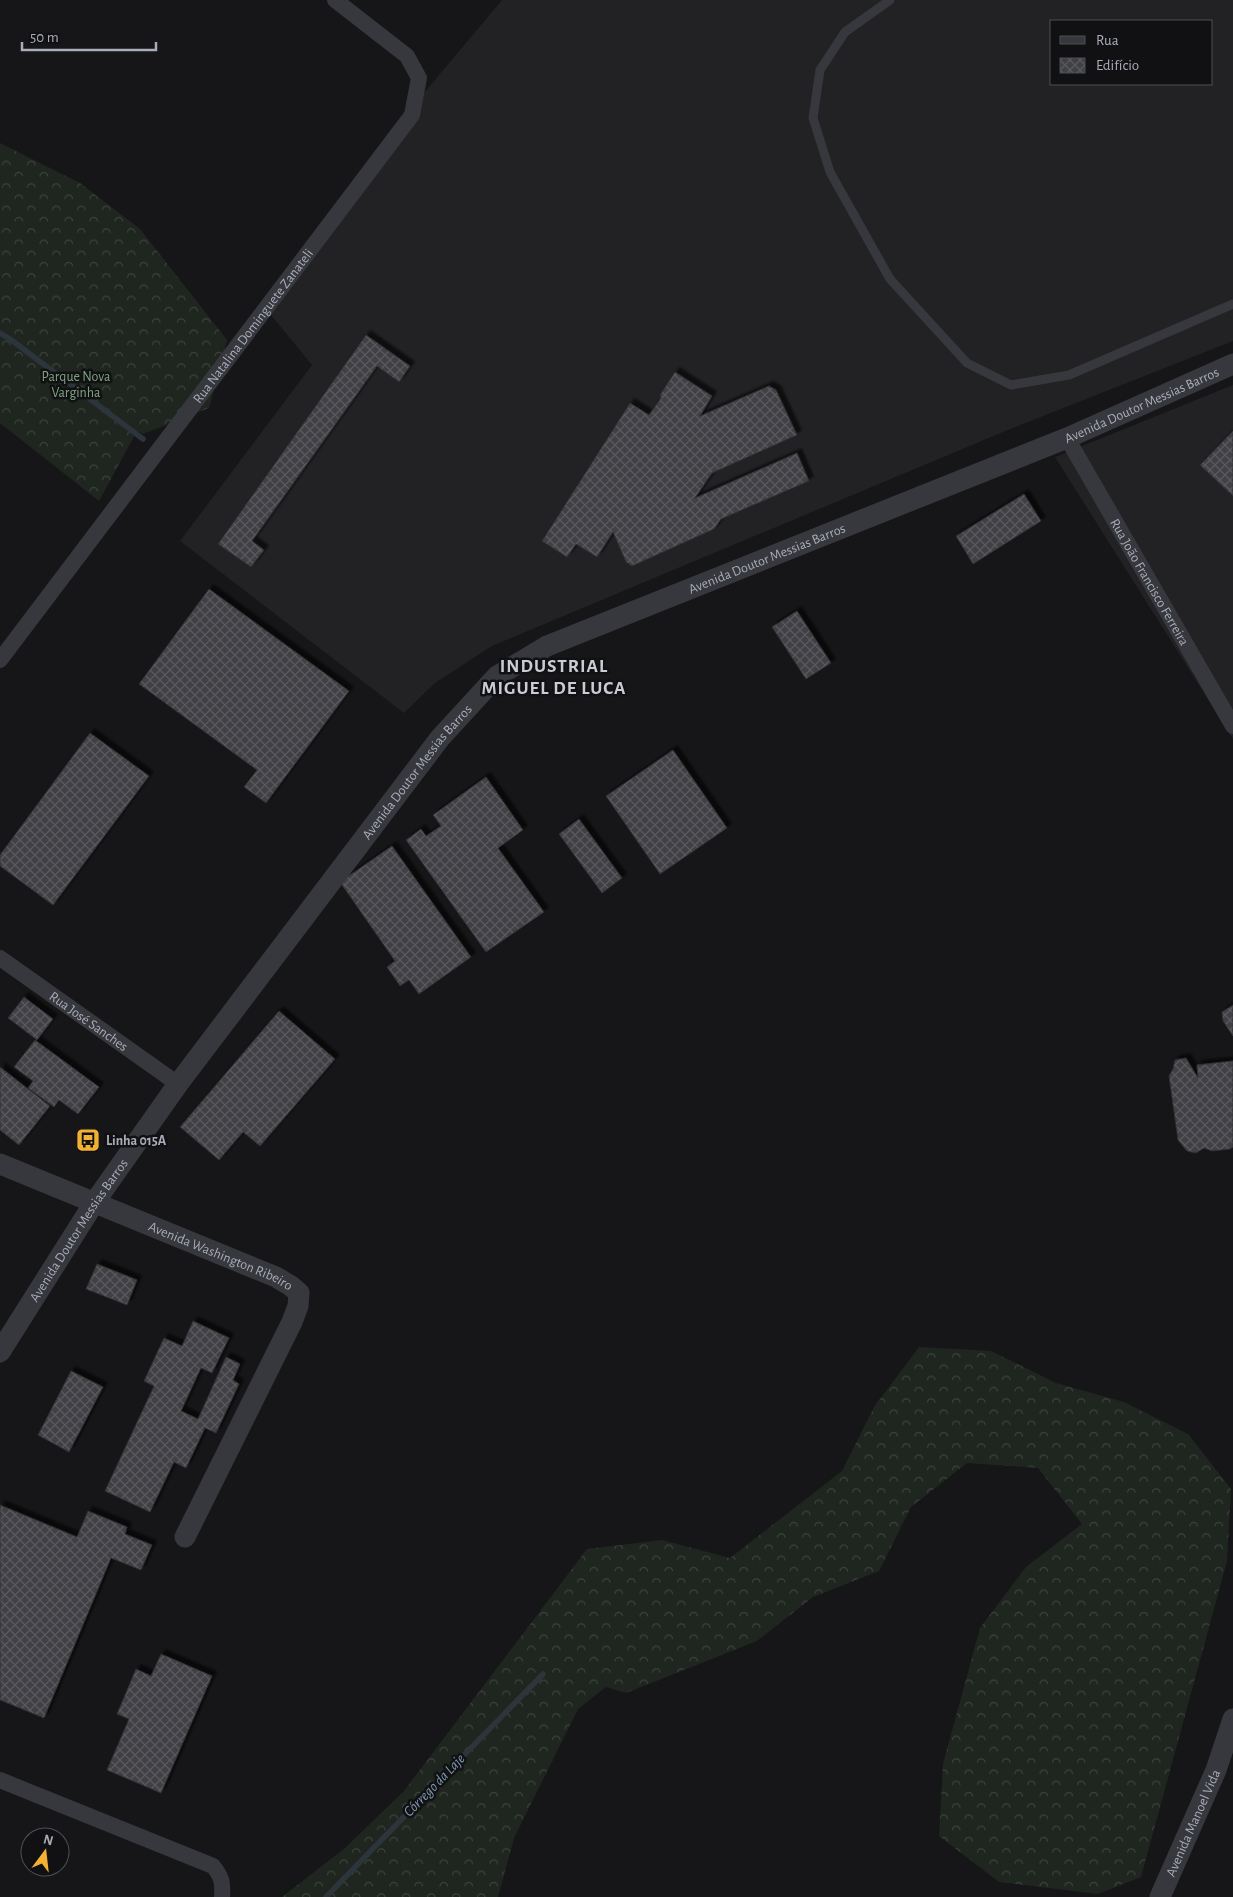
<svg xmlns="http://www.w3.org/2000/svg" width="1233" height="1897" font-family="'Alegreya Sans',sans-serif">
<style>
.built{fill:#222225;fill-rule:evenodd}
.forest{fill:url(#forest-crowns)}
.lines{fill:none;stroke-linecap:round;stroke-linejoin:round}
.stream{stroke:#2c353c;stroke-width:5.5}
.building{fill:url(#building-cross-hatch);stroke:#303034;filter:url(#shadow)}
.service{stroke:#37383d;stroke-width:9}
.minor{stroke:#37383d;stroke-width:16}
.tertiary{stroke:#37383d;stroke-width:21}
.labels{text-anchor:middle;stroke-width:5;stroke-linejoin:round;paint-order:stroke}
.street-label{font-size:14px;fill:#a8adb8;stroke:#111113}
.park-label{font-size:14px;fill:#7fa381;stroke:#111113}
.poi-label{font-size:14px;font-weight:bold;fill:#a8adb8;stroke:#111113;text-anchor:start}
.water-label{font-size:15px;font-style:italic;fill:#7f9bb3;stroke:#111113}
.district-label{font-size:19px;font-weight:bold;letter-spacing:1px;fill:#c9ccd4;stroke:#111113}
</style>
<defs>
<pattern id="forest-crowns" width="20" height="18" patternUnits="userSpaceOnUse" patternTransform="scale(1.25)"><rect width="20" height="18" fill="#1e261f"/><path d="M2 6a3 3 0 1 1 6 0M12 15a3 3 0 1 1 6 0" fill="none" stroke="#3c433d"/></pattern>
<pattern id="building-cross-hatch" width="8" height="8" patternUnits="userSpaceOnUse" patternTransform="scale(1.25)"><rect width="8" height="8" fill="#404145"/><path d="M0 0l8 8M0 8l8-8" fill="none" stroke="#595a5e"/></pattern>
<filter id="shadow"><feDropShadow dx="4.5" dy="-4.5" stdDeviation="1" flood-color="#0009"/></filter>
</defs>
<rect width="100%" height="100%" fill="#161618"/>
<!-- built -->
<g class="built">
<path d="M502,0H1233V341L1003,432L492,646L435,683L404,713L180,541L312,365L266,309L392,131ZM1052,21H1212V84H1052Z"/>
<path d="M1233,385V739L1055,457Z"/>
</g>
<!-- forest -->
<g class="forest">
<path d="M0,143L80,183L140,229L227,340L209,408L143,434L137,431L99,501L0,423Z"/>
<path d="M919,1347L991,1351L1056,1383L1124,1402L1188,1434L1231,1489L1227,1561L1141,1877L1098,1894L999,1882L939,1836L943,1764L980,1628L1026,1567L1082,1524L1038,1468L967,1463L911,1507L879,1571L813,1597L757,1641L626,1693L606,1687L578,1709L514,1838L498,1897H282L345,1848L404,1791L587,1549L662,1540L730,1558L842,1471L874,1407Z"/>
</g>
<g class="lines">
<!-- stream -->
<g class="stream">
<path d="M0,333L10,339L143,439"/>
<path d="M326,1897L543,1674"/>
</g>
</g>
<!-- building -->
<g class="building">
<path d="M366,335L410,366L399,382L377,366L252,541L264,550L251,567L218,544Z"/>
<path d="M675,372L712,396L700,416L769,386L776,390L797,435L712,473L695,498L797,453L809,481L721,519L714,529L632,566L626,562L613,532L597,557L576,544L567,557L542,541L630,403L649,415L661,398L660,395Z"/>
<path d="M1233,431V496L1200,465Z"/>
<path d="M1024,494L1041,521L973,564L956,536Z"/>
<path d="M209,589L349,691L266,803L244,787L257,770L139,684Z"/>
<path d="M797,611L831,663L806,679L772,627Z"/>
<path d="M90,733L149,776L53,905L0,866V855Z"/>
<path d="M673,750L727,828L660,874L606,796Z"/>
<path d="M486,777L523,830L498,848L544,912L486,952L406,840L421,829L426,836L441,826L433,815Z"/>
<path d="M579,819L622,878L602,893L559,834Z"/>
<path d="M392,846L471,957L419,994L409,980L400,986L387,967L395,961L340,882Z"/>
<path d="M24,997L53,1019L37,1040L8,1018Z"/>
<path d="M1233,1005V1036L1223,1021L1222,1012Z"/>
<path d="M279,1011L335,1059L260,1146L243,1132L219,1160L180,1127Z"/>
<path d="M35,1040L99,1087L78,1114L59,1100L54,1107L28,1088L33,1081L14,1067Z"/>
<path d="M1186,1058L1198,1078L1197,1065L1233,1061V1147L1230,1149L1212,1151L1204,1148L1196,1153L1187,1151L1178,1140L1169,1076L1173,1069L1175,1060Z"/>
<path d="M0,1067L50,1106L19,1145L0,1130Z"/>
<path d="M97,1264L137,1280L127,1305L86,1289Z"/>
<path d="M193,1321L229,1338L212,1373L201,1368L181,1411L198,1419L226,1357L240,1364L233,1380L239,1384L216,1433L205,1428L186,1468L174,1462L150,1512L105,1491L154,1386L144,1381L164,1338L182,1346Z"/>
<path d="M71,1371L103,1387L69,1452L38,1435Z"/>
<path d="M0,1505L77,1537L88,1511L127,1527L125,1534L152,1545L141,1570L111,1558L44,1718L0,1700Z"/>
<path d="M161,1654L212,1676L161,1793L107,1770L129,1719L117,1714L136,1669L151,1676Z"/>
</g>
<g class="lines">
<!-- service -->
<path class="service" d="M890,0L845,32L820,70L813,118L830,172L890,279L967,363L1011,385L1069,375L1233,304"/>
<!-- minor -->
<g class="minor">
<path id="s1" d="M1067,438L1233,726"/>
<path id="s2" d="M0,660L412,115L419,78L407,56L335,0"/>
<path id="s3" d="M0,958L178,1084"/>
<path d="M0,1780L213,1866C222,1877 223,1883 222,1897"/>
</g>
<!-- tertiary -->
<g class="tertiary">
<path id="s4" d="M0,1164L276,1277L291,1286L299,1293L298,1306L292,1322L185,1537"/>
<path id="s5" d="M0,1352L94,1203L178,1084L440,738L497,676L547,646L1067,438L1233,364"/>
<path id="s6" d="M1160,1897L1216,1770L1233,1719"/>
</g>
</g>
<!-- icons -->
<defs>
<g id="bus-square" transform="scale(1.25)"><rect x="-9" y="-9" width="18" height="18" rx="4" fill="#f2b134" stroke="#111113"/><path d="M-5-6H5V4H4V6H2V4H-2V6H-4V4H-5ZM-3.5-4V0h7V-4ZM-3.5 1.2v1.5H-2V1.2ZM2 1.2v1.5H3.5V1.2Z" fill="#111"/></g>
</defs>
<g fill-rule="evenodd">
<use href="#bus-square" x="88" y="1140"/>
</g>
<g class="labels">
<!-- street labels -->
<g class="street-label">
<text dy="5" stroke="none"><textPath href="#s2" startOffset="419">Rua Natalina Dominguete Zanateli</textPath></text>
<text dy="5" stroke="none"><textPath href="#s5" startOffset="1540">Avenida Doutor Messias Barros</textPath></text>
<text dy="5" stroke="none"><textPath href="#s5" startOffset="1135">Avenida Doutor Messias Barros</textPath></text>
<text dy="5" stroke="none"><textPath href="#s1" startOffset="166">Rua João Francisco Ferreira</textPath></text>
<text dy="5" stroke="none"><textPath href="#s5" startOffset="715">Avenida Doutor Messias Barros</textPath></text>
<text dy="5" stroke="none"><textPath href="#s3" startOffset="109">Rua José Sanches</textPath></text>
<text dy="5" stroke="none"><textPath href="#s5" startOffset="145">Avenida Doutor Messias Barros</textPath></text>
<text dy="5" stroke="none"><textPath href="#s4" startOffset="239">Avenida Washington Ribeiro</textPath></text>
<text dy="5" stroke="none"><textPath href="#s6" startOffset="81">Avenida Manoel Vida</textPath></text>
</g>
<!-- park labels -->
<g class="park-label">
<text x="76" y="381">Parque Nova<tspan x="76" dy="16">Varginha</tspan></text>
</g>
<!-- poi labels -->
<g class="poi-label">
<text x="106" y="1145">Linha 015A</text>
</g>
<!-- water labels -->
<g class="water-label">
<text transform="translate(434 1785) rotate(-46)" y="5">Córrego da Laje</text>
</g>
<!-- district labels -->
<g class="district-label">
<text x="554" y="672">INDUSTRIAL<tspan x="554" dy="22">MIGUEL DE LUCA</tspan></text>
</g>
</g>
<!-- legend -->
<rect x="1050" y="20" width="162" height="65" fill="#111113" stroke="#4d4f55"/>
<rect x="1060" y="36" width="25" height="8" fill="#37383d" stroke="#4d4f55"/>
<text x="1096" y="45" font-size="15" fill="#a8adb8">Rua</text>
<rect x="1060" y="58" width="25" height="15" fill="url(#building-cross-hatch)" stroke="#4d4f55"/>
<text x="1096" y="70" font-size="15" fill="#a8adb8">Edifício</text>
<!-- north arrow -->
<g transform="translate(45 1852) rotate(15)"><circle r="24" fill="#111113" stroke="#4d4f55"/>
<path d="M0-4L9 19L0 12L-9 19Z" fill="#f2b134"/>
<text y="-8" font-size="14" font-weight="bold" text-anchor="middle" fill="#a8adb8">N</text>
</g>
<!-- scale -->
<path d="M22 42v8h134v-8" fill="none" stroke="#a8adb8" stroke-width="2.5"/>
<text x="30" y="42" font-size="15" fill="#a8adb8" stroke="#111113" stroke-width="4" paint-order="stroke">50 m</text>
</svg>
